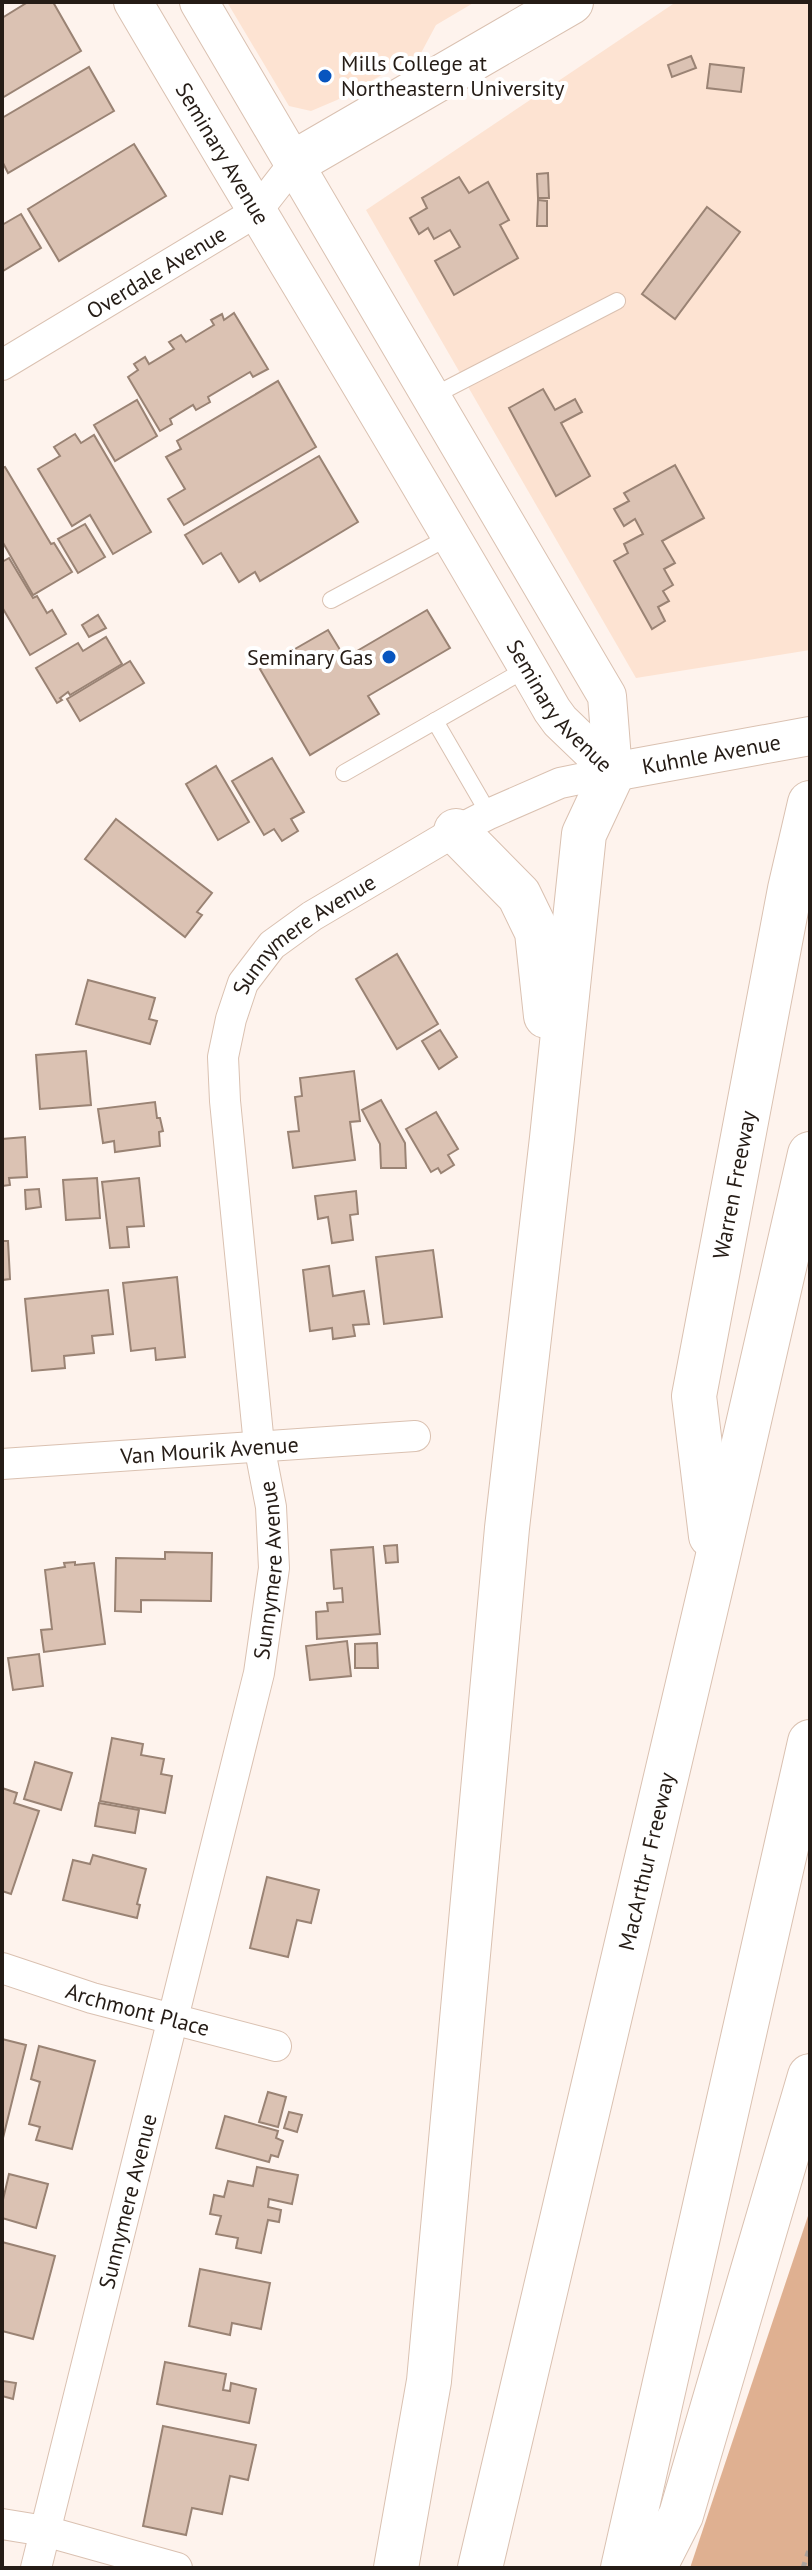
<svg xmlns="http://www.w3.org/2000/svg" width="812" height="2570" font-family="'PT Sans',sans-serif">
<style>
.built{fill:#fde3d2}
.forest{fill:#dfb091}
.building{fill:#dbc2b3;stroke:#9a8374;stroke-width:2}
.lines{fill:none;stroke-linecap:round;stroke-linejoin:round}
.service-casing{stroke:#dac1b1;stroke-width:18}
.minor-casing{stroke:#dac1b1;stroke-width:32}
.tertiary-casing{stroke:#dac1b1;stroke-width:40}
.motorway-casing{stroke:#dac1b1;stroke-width:46}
.path{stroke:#aca29c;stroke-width:5;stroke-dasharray:6 6;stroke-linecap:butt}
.service{stroke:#fff;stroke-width:16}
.minor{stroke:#fff;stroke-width:30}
.tertiary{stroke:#fff;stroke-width:38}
.motorway{stroke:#fff;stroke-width:44}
.poi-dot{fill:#0855bf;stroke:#fff;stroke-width:3}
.labels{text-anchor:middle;stroke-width:8;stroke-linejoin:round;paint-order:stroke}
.poi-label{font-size:22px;fill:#251c16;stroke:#fff;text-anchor:start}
.street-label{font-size:22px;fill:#251c16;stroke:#fff}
</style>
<rect width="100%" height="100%" fill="#fef3ed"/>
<!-- built -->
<g class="built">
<path d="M227,2H475L436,25L421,53L337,100L311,111L289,106Z"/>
<path d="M676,2H810V650L636,678L366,210Z"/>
</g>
<!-- forest -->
<path class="forest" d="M810,2210V2568H690Z"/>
<!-- building -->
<g class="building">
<path d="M28,2H53L81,51L2,98V18Z"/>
<path d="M691,56L696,68L672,77L668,65Z"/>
<path d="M710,64L744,68L741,92L707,88Z"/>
<path d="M89,67L114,111L8,173L2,161V118Z"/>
<path d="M134,144L166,196L59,261L28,209Z"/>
<path d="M548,173L549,198H538L537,174Z"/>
<path d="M459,177L469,193L488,182L509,220L500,225L518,258L454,295L435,261L460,247L450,230L434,239L428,228L419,234L410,218L427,208L422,198Z"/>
<path d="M538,200L547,201V226H537Z"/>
<path d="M707,207L740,232L675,319L642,294Z"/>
<path d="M21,214L41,248L3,271L2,225Z"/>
<path d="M234,313L268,369L253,377L250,372L208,397L210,402L196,410L193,405L170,419L172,424L160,431L128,377L138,370L134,364L145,357L149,364L174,349L169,342L181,335L186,342L214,325L211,320L222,314L224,320Z"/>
<path d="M278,381L316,447L184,525L168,499L185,489L166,457L181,449L177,441Z"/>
<path d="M543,389L555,410L575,399L582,412L561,423L590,476L556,496L509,408Z"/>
<path d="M137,400L157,436L115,461L94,425Z"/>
<path d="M75,434L81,443L94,435L151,532L113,554L90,515L72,526L38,469L60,456L54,447Z"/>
<path d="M319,456L358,522L260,581L255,572L239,582L221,553L203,564L185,535Z"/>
<path d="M675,465L704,518L662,541L675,563L664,569L673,585L663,591L669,601L658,607L665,621L652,629L614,561L628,553L624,544L643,534L635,519L624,526L614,509L629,501L624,493Z"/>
<path d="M5,467L51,544L54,543L72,572L33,595L2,541V468Z"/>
<path d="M85,524L105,557L78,573L58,539Z"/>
<path d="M9,558L33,598L37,596L47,613L52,610L66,634L30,655L2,607V562Z"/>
<path d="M427,610L450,648L368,696L379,714L310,755L260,669L328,630L345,658Z"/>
<path d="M98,615L106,628L89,637L82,625Z"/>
<path d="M106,637L122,664L70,695L68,692L60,698L62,700L57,703L36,668L78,643L83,651Z"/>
<path d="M130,661L144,683L80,721L67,699Z"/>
<path d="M272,758L304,812L291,819L298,831L282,841L274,829L264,835L232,781Z"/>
<path d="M216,766L249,822L218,840L186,784Z"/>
<path d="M116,819L212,893L197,912L202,915L185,937L85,859Z"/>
<path d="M397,954L438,1024L397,1049L356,979Z"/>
<path d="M88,980L155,998L149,1019L157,1021L150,1044L76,1024Z"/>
<path d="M440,1030L457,1057L439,1069L422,1041Z"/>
<path d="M86,1051L91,1105L40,1109L36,1055Z"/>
<path d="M354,1071L360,1121L350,1122L355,1160L293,1168L288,1132L299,1131L295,1097L302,1096L300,1078Z"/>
<path d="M381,1100L405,1143L406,1168H381L380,1144L362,1110Z"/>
<path d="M155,1102L157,1118H160L163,1131L159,1132L160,1146L115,1152L114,1141L103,1143L98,1109Z"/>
<path d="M436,1112L458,1149L448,1155L454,1165L441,1173L438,1168L431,1172L406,1129Z"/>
<path d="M25,1137L27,1177L9,1178L10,1185L2,1186V1139Z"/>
<path d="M97,1178L100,1218L66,1220L63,1180Z"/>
<path d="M139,1178L144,1226L127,1227L129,1247L110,1248L102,1182Z"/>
<path d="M39,1189L41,1207L26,1209L25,1190Z"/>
<path d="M356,1191L358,1214L350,1215L353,1240L332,1243L328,1217L318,1219L315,1196Z"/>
<path d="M2,1241H8L10,1279L2,1280Z"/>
<path d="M433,1250L442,1317L384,1324L376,1257Z"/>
<path d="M329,1266L333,1296L364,1291L369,1324L353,1325L355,1336L333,1339L332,1328L310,1331L303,1270Z"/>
<path d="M177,1277L185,1357L156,1360L155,1348L131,1351L123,1283Z"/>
<path d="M108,1290L113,1334L92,1336L94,1353L64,1356L65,1368L32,1371L25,1299Z"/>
<path d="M397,1545L398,1562L386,1563L384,1546Z"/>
<path d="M373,1547L380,1634L317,1639L316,1612L328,1611L327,1603L343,1602L342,1588L334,1589L331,1550Z"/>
<path d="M165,1552L212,1553L211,1601L141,1600V1612L115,1611L116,1558L165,1559Z"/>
<path d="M75,1562V1565L94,1563L105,1644L44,1652L41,1630L52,1629L45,1570L65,1567L64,1563Z"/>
<path d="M347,1641L351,1676L310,1680L306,1646Z"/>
<path d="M377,1643L378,1668H355V1644Z"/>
<path d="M39,1654L43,1686L13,1690L8,1658Z"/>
<path d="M112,1738L143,1744L141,1755L164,1759L161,1774L172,1776L165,1813L100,1801Z"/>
<path d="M35,1762L72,1773L61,1810L24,1799Z"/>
<path d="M2,1788L17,1793L14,1803L39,1811L11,1894L2,1891Z"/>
<path d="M99,1803L139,1810L135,1833L95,1826Z"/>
<path d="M93,1855L146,1869L137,1904L140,1905L137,1918L63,1900L73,1860L90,1864Z"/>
<path d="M267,1877L319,1890L311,1923L297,1920L288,1957L250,1948Z"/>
<path d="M2,2039L26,2045L2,2142Z"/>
<path d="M39,2046L95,2061L72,2149L36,2140L40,2127L29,2124L40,2082L31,2079Z"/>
<path d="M268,2092L286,2097L278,2127L259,2122Z"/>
<path d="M289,2112L302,2115L297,2132L284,2128Z"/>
<path d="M225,2116L278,2131L276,2138L283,2141L278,2157L271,2155L269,2162L216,2148Z"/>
<path d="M257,2167L298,2175L292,2204L269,2199L268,2207L281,2210L279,2222L268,2220L261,2253L236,2248L238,2238L216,2234L221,2216L210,2214L214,2195L224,2197L228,2181L253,2186Z"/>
<path d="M9,2174L48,2184L36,2228L2,2218V2204Z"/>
<path d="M2,2242L55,2256L33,2339L2,2331Z"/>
<path d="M200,2269L270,2283L261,2329L232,2323L230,2335L189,2326Z"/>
<path d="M165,2362L226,2374L223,2390L230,2391L231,2383L256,2389L249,2423L157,2404Z"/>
<path d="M3,2381L16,2383L13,2399L2,2396Z"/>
<path d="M163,2426L256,2445L248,2480L230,2476L222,2514L192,2508L186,2535L143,2526Z"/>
</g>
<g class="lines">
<!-- service casing -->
<g class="service-casing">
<g id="service">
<path d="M431,397L617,301"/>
<path d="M331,600L451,536"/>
<path d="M435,721L489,814"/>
<path d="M344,773L528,668"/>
</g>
</g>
<!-- minor casing -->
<g class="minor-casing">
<g id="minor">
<path id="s1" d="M2,365L256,212L295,162"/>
<path id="s2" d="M2,1464L415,1436"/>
<path id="s3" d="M2,1968L92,1998L276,2046"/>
<path d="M2,2524L45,2531L177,2568"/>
<path id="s4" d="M36,2568L259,1673L274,1568L271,1507L259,1445L225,1101L223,1057L231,1019L243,983L272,945L312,916L456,831L489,814L560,783L613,772"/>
</g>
</g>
<!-- tertiary casing -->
<g class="tertiary-casing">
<g id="tertiary">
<path id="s5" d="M133,2C272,239 416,472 552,710L560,721L613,772"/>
<path d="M199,2L607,696L613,772"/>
<path id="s6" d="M613,772L810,736"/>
</g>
</g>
<!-- motorway casing -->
<g class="motorway-casing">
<g id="motorway">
<path d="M295,162L571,2"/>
<path d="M456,831L519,895L537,932L546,1016"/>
<path id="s7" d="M711,1536L694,1396L790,889L810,803"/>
<path d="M396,2568L429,2381L507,1528L552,1138L584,834L613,772"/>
<path id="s8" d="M480,2568L715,1569L810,1154"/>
<path d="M623,2568L810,1742"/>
<path d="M654,2568L681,2515L810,2076"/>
</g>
</g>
<!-- path -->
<path class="path" d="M803,2568L810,2547"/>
<!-- service -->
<use href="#service" class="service"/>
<!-- minor -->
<use href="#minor" class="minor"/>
<!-- tertiary -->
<use href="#tertiary" class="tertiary"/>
<!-- motorway -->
<use href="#motorway" class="motorway"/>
</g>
<!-- markers -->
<g class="poi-dot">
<circle cx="325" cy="76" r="8"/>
<circle cx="389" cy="657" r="8"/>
</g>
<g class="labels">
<!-- poi labels -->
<g class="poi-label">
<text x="341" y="71">Mills College at<tspan x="341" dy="25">Northeastern University</tspan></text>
<text x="373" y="665" text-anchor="end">Seminary Gas</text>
</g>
<!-- street labels -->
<g class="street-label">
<text dy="8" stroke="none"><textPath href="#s5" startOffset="176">Seminary Avenue</textPath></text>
<text dy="8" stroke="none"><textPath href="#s1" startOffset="180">Overdale Avenue</textPath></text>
<text dy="8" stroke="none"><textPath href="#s5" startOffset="824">Seminary Avenue</textPath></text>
<text dy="8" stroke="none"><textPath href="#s6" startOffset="100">Kuhnle Avenue</textPath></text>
<text dy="8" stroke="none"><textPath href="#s4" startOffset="1698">Sunnymere Avenue</textPath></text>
<text dy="8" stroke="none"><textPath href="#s7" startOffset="356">Warren Freeway</textPath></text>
<text dy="8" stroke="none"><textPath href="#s2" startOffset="208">Van Mourik Avenue</textPath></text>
<text dy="8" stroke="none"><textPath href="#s4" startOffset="1026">Sunnymere Avenue</textPath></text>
<text dy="8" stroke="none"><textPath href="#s8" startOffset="726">MacArthur Freeway</textPath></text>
<text dy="8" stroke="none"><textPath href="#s3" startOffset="142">Archmont Place</textPath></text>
<text dy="8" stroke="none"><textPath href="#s4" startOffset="378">Sunnymere Avenue</textPath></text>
</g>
</g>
<!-- border -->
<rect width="812" height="2570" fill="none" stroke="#251c16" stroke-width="8"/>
</svg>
